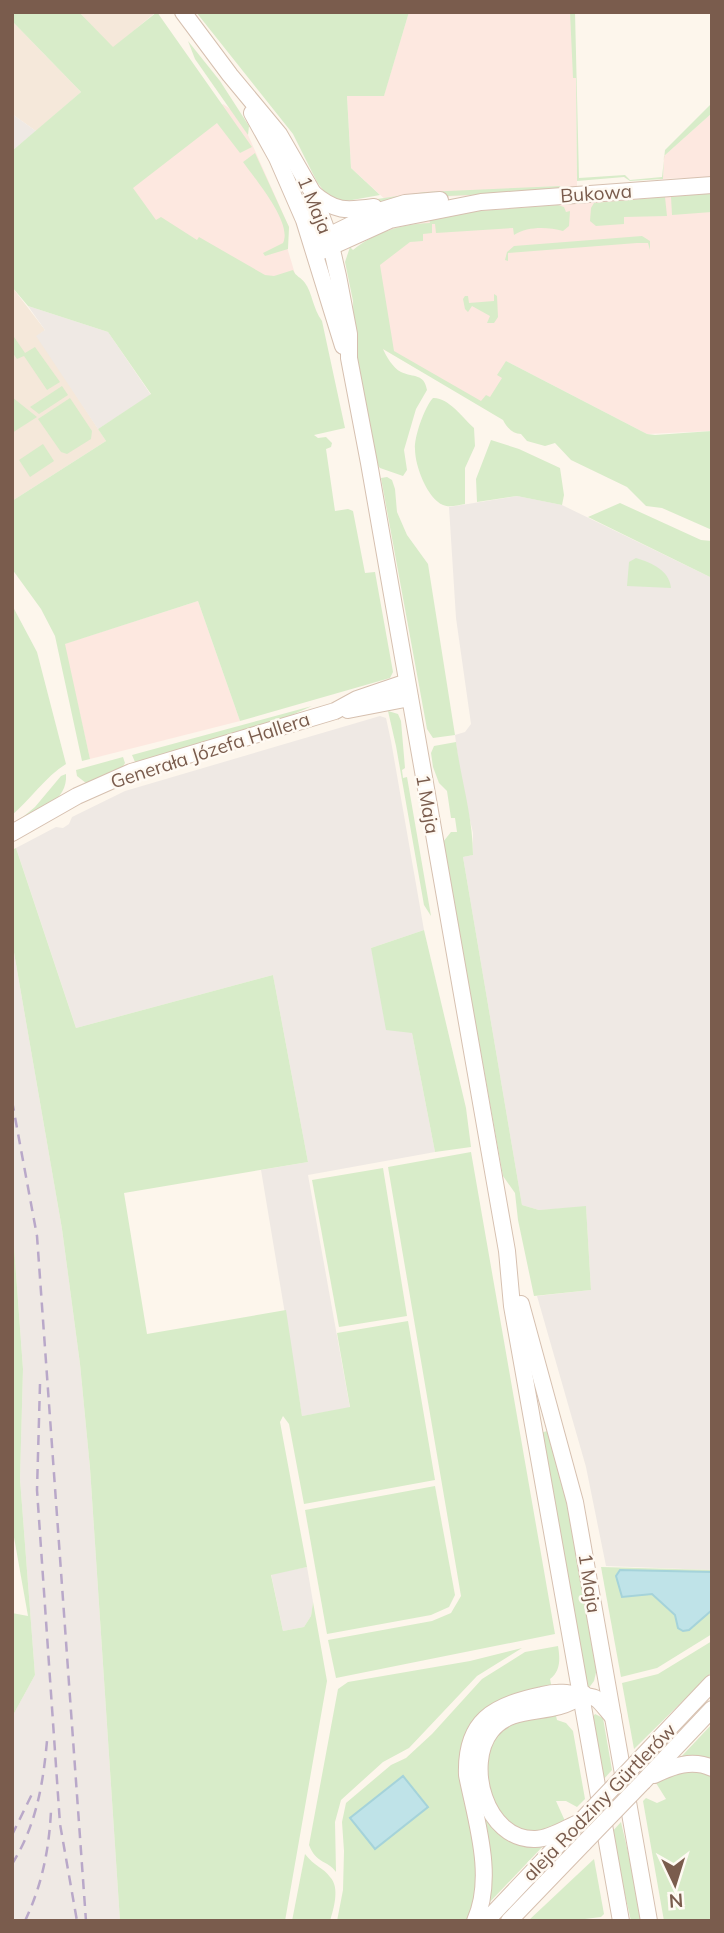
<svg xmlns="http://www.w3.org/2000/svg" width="724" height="1933" font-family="Mulish,sans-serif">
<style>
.residential{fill:#f5e8da}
.commercial{fill:#fde8e0}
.industrial{fill:#efe9e4}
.green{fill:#d8ecc9}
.water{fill:#bfe3e8;stroke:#a5d3da;stroke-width:2}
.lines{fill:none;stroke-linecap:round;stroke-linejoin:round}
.secondary-casing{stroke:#d6c0b0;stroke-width:18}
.secondary{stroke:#fff;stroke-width:16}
.rail{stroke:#b9a8c9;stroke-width:2.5;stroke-dasharray:10 7;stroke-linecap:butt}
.secondary-bridge-casing{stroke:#d6c0b0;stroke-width:18;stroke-linecap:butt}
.secondary-bridge{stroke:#fff;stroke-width:16}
.labels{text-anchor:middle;stroke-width:5;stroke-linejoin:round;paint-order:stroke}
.street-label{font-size:19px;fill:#7a5c4d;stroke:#fffaf3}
</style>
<rect width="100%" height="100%" fill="#fdf6ec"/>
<!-- residential -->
<g class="residential">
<path d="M79,12H156L113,48Z"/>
<path d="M12,21L81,92L36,131L12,114Z"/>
<path d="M12,287L45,330L37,336L106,441L12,501Z"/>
</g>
<!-- commercial -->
<g class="commercial">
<path d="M409,12H572L573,77L576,78L577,187L581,188L503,195L427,197L388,202L351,168L347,96L384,95Z"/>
<path d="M223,104L236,113L248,135L289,227L287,247L295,274L273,281L154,224L122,181Z"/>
<path d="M712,113V181L682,178L663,179L664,156Z"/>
<path d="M712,193V431L647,434L506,361L507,420L381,348L366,278L391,229L407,224L479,211Z"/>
<path d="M198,601L240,721L90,759L64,644Z"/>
</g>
<!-- industrial -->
<g class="industrial">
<path d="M12,114L36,131L12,151Z"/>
<path d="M28,306L108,332L151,395L98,429L36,336L45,330Z"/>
<path d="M517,496L562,505L712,578V1570L606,1566L586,1467L537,1296L591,1290L586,1207L539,1210L522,1205L463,857L473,855V833L461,781L455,735L465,732L471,724L456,618L449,507Z"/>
<path d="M380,716L386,718L391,741L424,930L371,948L412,1033L435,1152L308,1175L350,1408L302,1416L261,1170L308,1162L273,975L76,1028L16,848L56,827L63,828L69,824L72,817L125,791Z"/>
<path d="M12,941L62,1229L80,1364L90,1468L120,1921H12V1717L35,1675L20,1479L23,1369L12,1219Z"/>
<path d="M307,1567L313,1602L311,1616L304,1627L283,1631L271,1574Z"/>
</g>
<!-- green -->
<g class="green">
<path d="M12,12H79L113,47L157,12L252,147L240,153L217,123L133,188L156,220L161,217L197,240L199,237L265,275L274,276L293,270C296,277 301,277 305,283C312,292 313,309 322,321L345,428L314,435L318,438L326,437L332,443L331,447L326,449L335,511L348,509L353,511L365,573L375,572L393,672L390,678L240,721L198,601L65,644L90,759L82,761L55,636L41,609L12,569V501L106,441L98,429L151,394L108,332L28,306L12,287V151L81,92L12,21Z"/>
<path d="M196,12H409L384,96H347L351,168L380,195L341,202L326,194L317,182L293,134Z"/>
<path d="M570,12H575L579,178L625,175L630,180L662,177L665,150L712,103V113L664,156L663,179L630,181L624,177L577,181L576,78H573Z"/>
<path d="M188,41L220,81L249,126L248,135L195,59Z"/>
<path d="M255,153L289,227L288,249L265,256L263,253L283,243C293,223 255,179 243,162Z"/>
<path d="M561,186L553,191L427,197L346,208L350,203L425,192Z"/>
<path d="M712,193V212L672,215L671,197Z"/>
<path d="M665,197L667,216L624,217V224L596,226L590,221L591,208L594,203Z"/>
<path d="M558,205L564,207L566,212L570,211L569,226L563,231C548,227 528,226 514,235L513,228L436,233L435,224H432V233L423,234V241L410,242L380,265L394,351L481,401L486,395L490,397L502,378L497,375L506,361L647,434L655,435L712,431V530L662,508L646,506L627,487L571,460L555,443L545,446L527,441L521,434C513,434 507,428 503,420L383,349C386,356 393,368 401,372C414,378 424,373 427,390L416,409L404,450L407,470L403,476L380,468L376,463L354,339L353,301L345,262L350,247L353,250C375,232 402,224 430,223L429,219L479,211Z"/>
<path d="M642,236L650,241V250L648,243H637L508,253V261L505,260L507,252L514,246Z"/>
<path d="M494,294L497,296L498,317L494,323H487L490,316L472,306L468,312L465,309L463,299L465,296H468L469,303L494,301Z"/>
<path d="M12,334L25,353L35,347L60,382L47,390L24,356L17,359L12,352Z"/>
<path d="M62,386L68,395L39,414L30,407Z"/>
<path d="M12,397L37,417L12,433Z"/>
<path d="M70,398L92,431L91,439L67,454L61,452L38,419Z"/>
<path d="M433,398C448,397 463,418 474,428L475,446L465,468V504C457,505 450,508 443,505C427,498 415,466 415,449C414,437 425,406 433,398Z"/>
<path d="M491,440L519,449L560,468L564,495L562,505L517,496L477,502L476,479Z"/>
<path d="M43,444L54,461L30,477L19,460Z"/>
<path d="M387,477L392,480L395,489L397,512L407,535L428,564L455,735L433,738L427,729L381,478Z"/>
<path d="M620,503L701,540L712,541V578L588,517Z"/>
<path d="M636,558C652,563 669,570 671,588L627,586L629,562Z"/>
<path d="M12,605L37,652L66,764C45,777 30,800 12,815Z"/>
<path d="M312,706L267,726L139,763L135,762L132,755Z"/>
<path d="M388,711L398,714L401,721L405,768L402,770L403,778L407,777L431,916L424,905L396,746Z"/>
<path d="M456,742C461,780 473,817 473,855L463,857L522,1205L539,1210L586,1206L591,1290L534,1296L518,1220L515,1193L503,1176L443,842L451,832H457L455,818H451L447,791L439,783L433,767L431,753L434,746Z"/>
<path d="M123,757L125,763L122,768L86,783L77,776L76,770Z"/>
<path d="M66,774C68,802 39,809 18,821L35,807L61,776Z"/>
<path d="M16,848L76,1028L273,975L308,1162L124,1193L147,1334L286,1310L302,1416L350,1407L337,1333L408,1321L435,1480L304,1504L289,1424L283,1416L280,1422L307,1567L271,1575L283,1631L304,1627L311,1616L313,1602L327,1681L285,1921H120L90,1468L80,1364L62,1229L12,941V850Z"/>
<path d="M424,930L466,1108L471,1147L435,1152L412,1033L386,1030L371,948Z"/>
<path d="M471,1152L555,1634L336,1678L328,1640L432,1621L451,1613L461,1596L388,1167Z"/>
<path d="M383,1168L407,1316L339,1327L312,1180Z"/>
<path d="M12,1219L23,1369L20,1479L35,1675L12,1717V1613L28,1616L12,1526V1429L14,1428Z"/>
<path d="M551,1430L561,1466L598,1664L594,1681L588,1689L540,1433Z"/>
<path d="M435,1486L455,1595L449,1607L431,1615L327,1634L305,1510Z"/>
<path d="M601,1567L712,1570V1634L657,1668L621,1677Z"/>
<path d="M712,1641V1672L634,1749L622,1683L658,1674Z"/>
<path d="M558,1646C560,1658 561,1671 550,1679L552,1689L484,1711L478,1890L468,1921H337L343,1890L344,1851L342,1822L346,1803L391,1765L406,1758L432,1734L482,1679L525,1652Z"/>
<path d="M522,1648L477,1676L409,1748L383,1762L341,1800L335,1822L336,1872C328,1860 316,1864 309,1845L338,1689L348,1682L470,1661Z"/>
<path d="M555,1712L557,1720L566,1723L573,1731L585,1799L577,1807L566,1801H556L565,1821L538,1833L506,1825L488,1791L486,1750L504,1725Z"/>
<path d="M595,1714L603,1718L612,1770L602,1781L592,1718Z"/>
<path d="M712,1724V1763L680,1758Z"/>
<path d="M488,1726L483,1808L545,1844L487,1905L473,1781Z"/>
<path d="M686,1769L712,1774V1921H664L643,1801L646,1798L657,1803L666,1799L656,1783L665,1777Z"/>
<path d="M621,1822L644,1921H631L611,1833Z"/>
<path d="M305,1854C314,1866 324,1868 330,1877C340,1887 334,1908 330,1921H292Z"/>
<path d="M594,1859L604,1914L601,1917L569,1921H528Z"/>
</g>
<!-- water -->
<g class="water">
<path d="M620,1570L712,1572V1610L689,1630L683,1631L678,1628L675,1615L652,1594L622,1597L616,1576Z"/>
<path d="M403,1776L428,1807L375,1849L350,1818Z"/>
</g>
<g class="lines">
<!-- secondary casing -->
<g class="secondary-casing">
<g id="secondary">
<path d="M183,12L230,75L279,134L313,193L329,237L338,276L349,334V358L369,463L507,1251L512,1306L621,1921"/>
<path d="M252,113L277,158L304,220L343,346"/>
<path d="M313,193C335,212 346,211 374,207"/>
<path d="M320,240L379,211L405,203L440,200"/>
<path d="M315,254L390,220L481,202L712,185"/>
<path d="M348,710L410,698"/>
<path d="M12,833L77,796L131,772L335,711L357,699L407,682"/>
<path d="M521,1304L575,1502L649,1921"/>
<path d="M639,1760L712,1683"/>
<path d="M654,1775C673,1766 692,1759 712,1768"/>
<path d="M643,1782L712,1709"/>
<path d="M580,1822C566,1828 550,1839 535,1839C485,1840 465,1764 491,1731C508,1709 536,1713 560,1706C568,1704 577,1699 584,1694"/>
<path d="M475,1921C495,1877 476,1821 467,1775C465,1721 493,1705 542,1695C558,1691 568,1693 584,1696C586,1696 593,1697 595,1698C601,1701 608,1712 613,1717"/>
<path d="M486,1921L573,1829"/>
<path d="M509,1921L584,1843"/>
</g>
</g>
<!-- secondary -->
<use href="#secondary" class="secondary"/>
<!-- rail -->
<g class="rail">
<path d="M12,1101L37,1236L86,1921"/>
<path d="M40,1384L37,1490L60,1824L77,1921"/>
<path d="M12,1835L32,1794"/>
<path d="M12,1864C36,1826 43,1785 47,1741"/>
<path d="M25,1921C42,1885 49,1850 51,1811"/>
</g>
<!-- secondary-bridge casing -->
<g class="secondary-bridge-casing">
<g id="secondary-bridge">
<path d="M580,1822L639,1760"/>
<path d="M584,1843L643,1782"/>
</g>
</g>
<!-- secondary-bridge -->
<use href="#secondary-bridge" class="secondary-bridge"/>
</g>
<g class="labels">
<!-- street labels -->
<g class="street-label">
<text transform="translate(596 193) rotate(-4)" y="7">Bukowa</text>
<text transform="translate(315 205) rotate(68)" y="7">1 Maja</text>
<text transform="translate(210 750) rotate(-18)" y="7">Generała Józefa Hallera</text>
<text transform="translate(428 804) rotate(80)" y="7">1 Maja</text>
<text transform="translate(590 1583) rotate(81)" y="7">1 Maja</text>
<text transform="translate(599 1802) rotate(-46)" y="7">aleja Rodziny Gürtlerów</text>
</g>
</g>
<!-- border -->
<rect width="724" height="1933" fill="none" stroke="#7a5c4d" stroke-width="28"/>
<!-- north arrow -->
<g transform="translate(675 1884) rotate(176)" stroke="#fffaf3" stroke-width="5" paint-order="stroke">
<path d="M0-5L12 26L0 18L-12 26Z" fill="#7a5c4d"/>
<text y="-10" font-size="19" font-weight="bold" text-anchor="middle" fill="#7a5c4d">N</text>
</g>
</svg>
